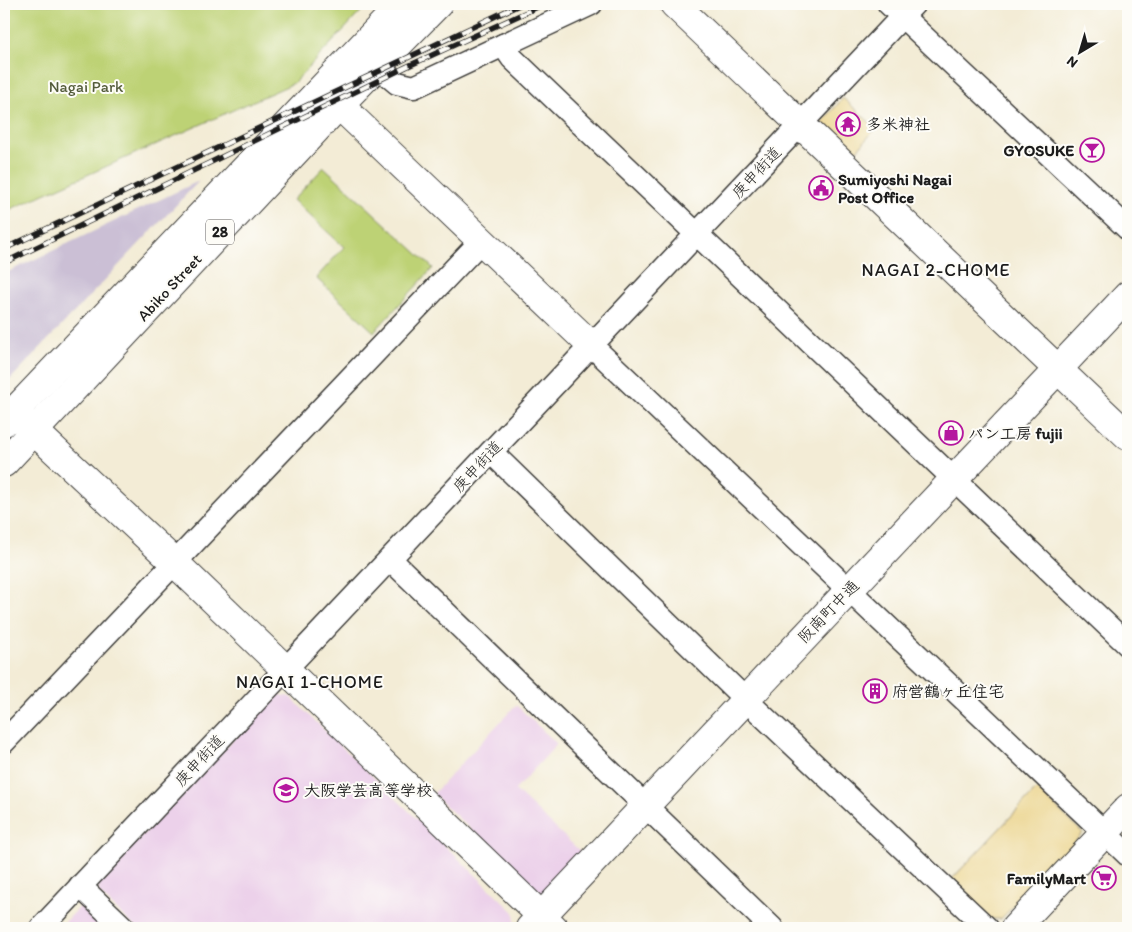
<svg xmlns="http://www.w3.org/2000/svg" width="1132" height="932" font-family="Itim,'Klee One',sans-serif">
<style>
.built{fill:#ecd1ea}
.industrial{fill:#cbbfd5}
.green{fill:#bdd275;stroke:#6c7748}
.sand{fill:#eeda9e;stroke:#857b5d}
.lines{fill:none;stroke-linecap:round;stroke-linejoin:round}
.minor-casing{stroke:#3c3b38;stroke-width:25}
.tertiary-casing{stroke:#3c3b38;stroke-width:30}
.primary-casing{stroke:#3c3b38;stroke-width:30}
.minor{stroke:#fff;stroke-width:22}
.tertiary{stroke:#fff;stroke-width:28}
.primary{stroke:#fff;stroke-width:28}
.rail-casing{stroke:#1c1c1c;stroke-width:5.5}
.rail{stroke:#fdfcf7;stroke-width:4;stroke-dasharray:11;stroke-linecap:butt}
.labels{text-anchor:middle;stroke-width:4;stroke-linejoin:round;paint-order:stroke}
.shield{fill:#fdfcf7;stroke:#605f5e;stroke-width:1}
.shield-label{font-size:15px;font-weight:bold;fill:#1c1c1c}
.park-label{font-size:16px;fill:#545c3b;stroke:#fdfcf7}
.poi-label{font-size:16px;font-weight:bold;fill:#1c1c1c;stroke:#fdfcf7;text-anchor:start}
.street-label{font-size:16px;fill:#1c1c1c;stroke:#fdfcf7}
.neighbourhood-label{font-size:18px;letter-spacing:1px;fill:#1c1c1c;stroke:#fdfcf7}
</style>
<rect width="100%" height="100%" fill="#fdfcf7"/>
<filter id="ink" filterUnits="userSpaceOnUse"><feTurbulence type="fractalNoise" baseFrequency=".02" numOctaves="2"/><feDisplacementMap in="SourceGraphic" scale="10" xChannelSelector="R" yChannelSelector="G"/><feConvolveMatrix kernelMatrix="1 2 1 2 8 2 1 2 1" color-interpolation-filters="sRGB"/></filter>
<filter id="wash" filterUnits="userSpaceOnUse"><feTurbulence type="fractalNoise" baseFrequency=".0096" numOctaves="4" result="noise"/><feDisplacementMap in="SourceGraphic" scale="20" xChannelSelector="R" yChannelSelector="G"/><feGaussianBlur stdDeviation="1.12" result="paint"/><feColorMatrix in="noise" values="0 0 0 0 0 0 0 0 0 0 0 0 0 0 0 0 0 1.4 0 .05"/><feComposite in="paint" operator="in"/></filter>
<g filter="url(#wash)">
<rect width="100%" height="100%" fill="#f3ecd6"/>
<!-- built -->
<g class="built">
<path d="M277,694L290,697L514,912L515,923L510,928H136L99,893L98,882Z"/>
<path d="M516,705L557,744L515,790L583,854L543,897L433,794Z"/>
<path d="M81,906H92L114,928H59Z"/>
</g>
<!-- industrial -->
<path class="industrial" d="M199,181L4,386V274Z"/>
<!-- green -->
<g class="green">
<path d="M4,4H368L294,83L4,212Z"/>
<path d="M324,167L433,268L374,332L316,278L344,247L293,200Z"/>
</g>
<!-- sand -->
<g class="sand">
<path d="M843,98L876,128L852,156L823,130V121Z"/>
<path d="M1037,789L1083,833L1001,919H991L950,881Z"/>
</g>
</g>
<g filter="url(#ink)">
<g class="lines">
<!-- minor casing -->
<g class="minor-casing">
<g id="minor">
<path d="M889,4L1128,229"/>
<path d="M503,45L512,58L1128,645"/>
<path d="M377,66L397,83L414,87L591,4"/>
<path d="M592,346L1128,855"/>
<path d="M491,452L745,699L987,928"/>
<path d="M390,559L772,928"/>
<path d="M4,742L482,240"/>
<path d="M80,886L124,928"/>
<path d="M41,928L914,4"/>
</g>
</g>
<!-- tertiary casing -->
<g class="tertiary-casing">
<g id="tertiary">
<path d="M674,4L1128,436"/>
<path d="M339,105L592,346"/>
<path d="M17,415L174,562L554,928"/>
<path d="M530,928L1128,295"/>
<path d="M1015,928L1128,808"/>
</g>
</g>
<!-- primary casing -->
<g class="primary-casing">
<g id="primary">
<path d="M4,422L402,4"/>
<path d="M4,463L339,105L438,4"/>
</g>
</g>
<!-- minor -->
<use href="#minor" class="minor"/>
<!-- tertiary -->
<use href="#tertiary" class="tertiary"/>
<!-- primary -->
<use href="#primary" class="primary"/>
<!-- rail casing -->
<g class="rail-casing">
<g id="rail">
<path d="M4,249L521,4"/>
<path d="M4,263L406,67L544,4"/>
</g>
</g>
<!-- rail -->
<use href="#rail" class="rail"/>
</g>
</g>
<!-- icons -->
<defs>
<g id="temple-ring" transform="scale(1.25)"><circle r="9.5" fill="#fdfcf7" stroke="#b5179e" stroke-width="1.5"/><path d="M0-6L5-2H3V0L6.5 2.5H4V6H1.5V3h-3V6H-4V2.5H-6.5L-3 0V-2H-5Z" fill="#b5179e"/></g>
<g id="bar-ring" transform="scale(1.25)"><circle r="9.5" fill="#fdfcf7" stroke="#b5179e" stroke-width="1.5"/><path d="M-6-5H6L.8 .8V4.5H3.5V6h-7V4.5H-.8V.8Z" fill="#b5179e"/></g>
<g id="civic-ring" transform="scale(1.25)"><circle r="9.5" fill="#fdfcf7" stroke="#b5179e" stroke-width="1.5"/><path d="M-.6-6.5H3V-4.5H.6V-3L4-1V1h2V6H-6V1h2V-1L-.6-3ZM-1.2 2.5V6h2.4V2.5Z" fill="#b5179e"/></g>
<g id="shop-ring" transform="scale(1.25)"><circle r="9.5" fill="#fdfcf7" stroke="#b5179e" stroke-width="1.5"/><path d="M-5-2.5h2.3a2.7 3.5 0 0 1 5.4 0H5L5.5 6h-11ZM-1.5-2.5h3a1.5 2.3 0 0 0-3 0Z" fill="#b5179e"/></g>
<g id="building-ring" transform="scale(1.25)"><circle r="9.5" fill="#fdfcf7" stroke="#b5179e" stroke-width="1.5"/><path d="M-4-6H4V6H1V3H-1V6H-4ZM-2.5-4.3h1.7v1.8h-1.7ZM.8-4.3h1.7v1.8H.8ZM-2.5-1h1.7V.8h-1.7ZM.8-1h1.7V.8H.8Z" fill="#b5179e"/></g>
<g id="school-ring" transform="scale(1.25)"><circle r="9.5" fill="#fdfcf7" stroke="#b5179e" stroke-width="1.5"/><path d="M0-5L7-2L0 1L-7-2ZM-4 1L0 2.5L4 1V4Q0 6-4 4Z" fill="#b5179e"/></g>
<g id="supermarket-ring" transform="scale(1.25)"><circle r="9.5" fill="#fdfcf7" stroke="#b5179e" stroke-width="1.5"/><path d="M-6-5.5h2.5l.6 2H6L4.5 2H-2.5L-4.4-4H-6ZM-1.5 3.2a1.3 1.3 0 1 0 .1 0ZM3 3.2a1.3 1.3 0 1 0 .1 0Z" fill="#b5179e"/></g>
</defs>
<g fill-rule="evenodd">
<use href="#temple-ring" x="848" y="124"/>
<use href="#bar-ring" x="1092" y="150"/>
<use href="#civic-ring" x="821" y="188"/>
<use href="#shop-ring" x="951" y="433"/>
<use href="#building-ring" x="875" y="691"/>
<use href="#school-ring" x="286" y="790"/>
<use href="#supermarket-ring" x="1104" y="878"/>
</g>
<g class="labels">
<!-- shield labels -->
<rect class="shield" x="206" y="219.5" width="28" height="25" rx="4"/>
<g class="shield-label">
<text x="220" y="237">28</text>
</g>
<!-- park labels -->
<g class="park-label">
<text x="86" y="92">Nagai Park</text>
</g>
<!-- poi labels -->
<g class="poi-label">
<text x="866" y="130">多米神社</text>
<text x="1074" y="156" text-anchor="end">GYOSUKE</text>
<text x="838" y="185">Sumiyoshi Nagai<tspan x="838" dy="18">Post Office</tspan></text>
<text x="968" y="439">パン工房 fujii</text>
<text x="892" y="697">府営鶴ヶ丘住宅</text>
<text x="304" y="796">大阪学芸高等学校</text>
<text x="1086" y="884" text-anchor="end">FamilyMart</text>
</g>
<!-- street labels -->
<g class="street-label">
<text transform="translate(756 172) rotate(-47)" y="6">庚申街道</text>
<text transform="translate(169 287) rotate(-47)" y="6">Abiko Street</text>
<text transform="translate(477 466) rotate(-47)" y="6">庚申街道</text>
<text transform="translate(828 611) rotate(-46)" y="6">阪南町中通</text>
<text transform="translate(199 760) rotate(-47)" y="6">庚申街道</text>
</g>
<!-- neighbourhood labels -->
<g class="neighbourhood-label">
<text x="936" y="276">NAGAI 2-CHOME</text>
<text x="310" y="688">NAGAI 1-CHOME</text>
</g>
</g>
<!-- margin -->
<rect width="1132" height="932" fill="none" stroke="#fdfcf7" stroke-width="20"/>
<!-- north arrow -->
<g transform="translate(1080 52) rotate(218)" stroke="#fdfcf7" stroke-width="4" paint-order="stroke">
<path d="M0-4L9 19L0 12L-9 19Z" fill="#1c1c1c"/>
<text y="-8" font-size="14" font-weight="bold" text-anchor="middle" fill="#1c1c1c">N</text>
</g>
</svg>
